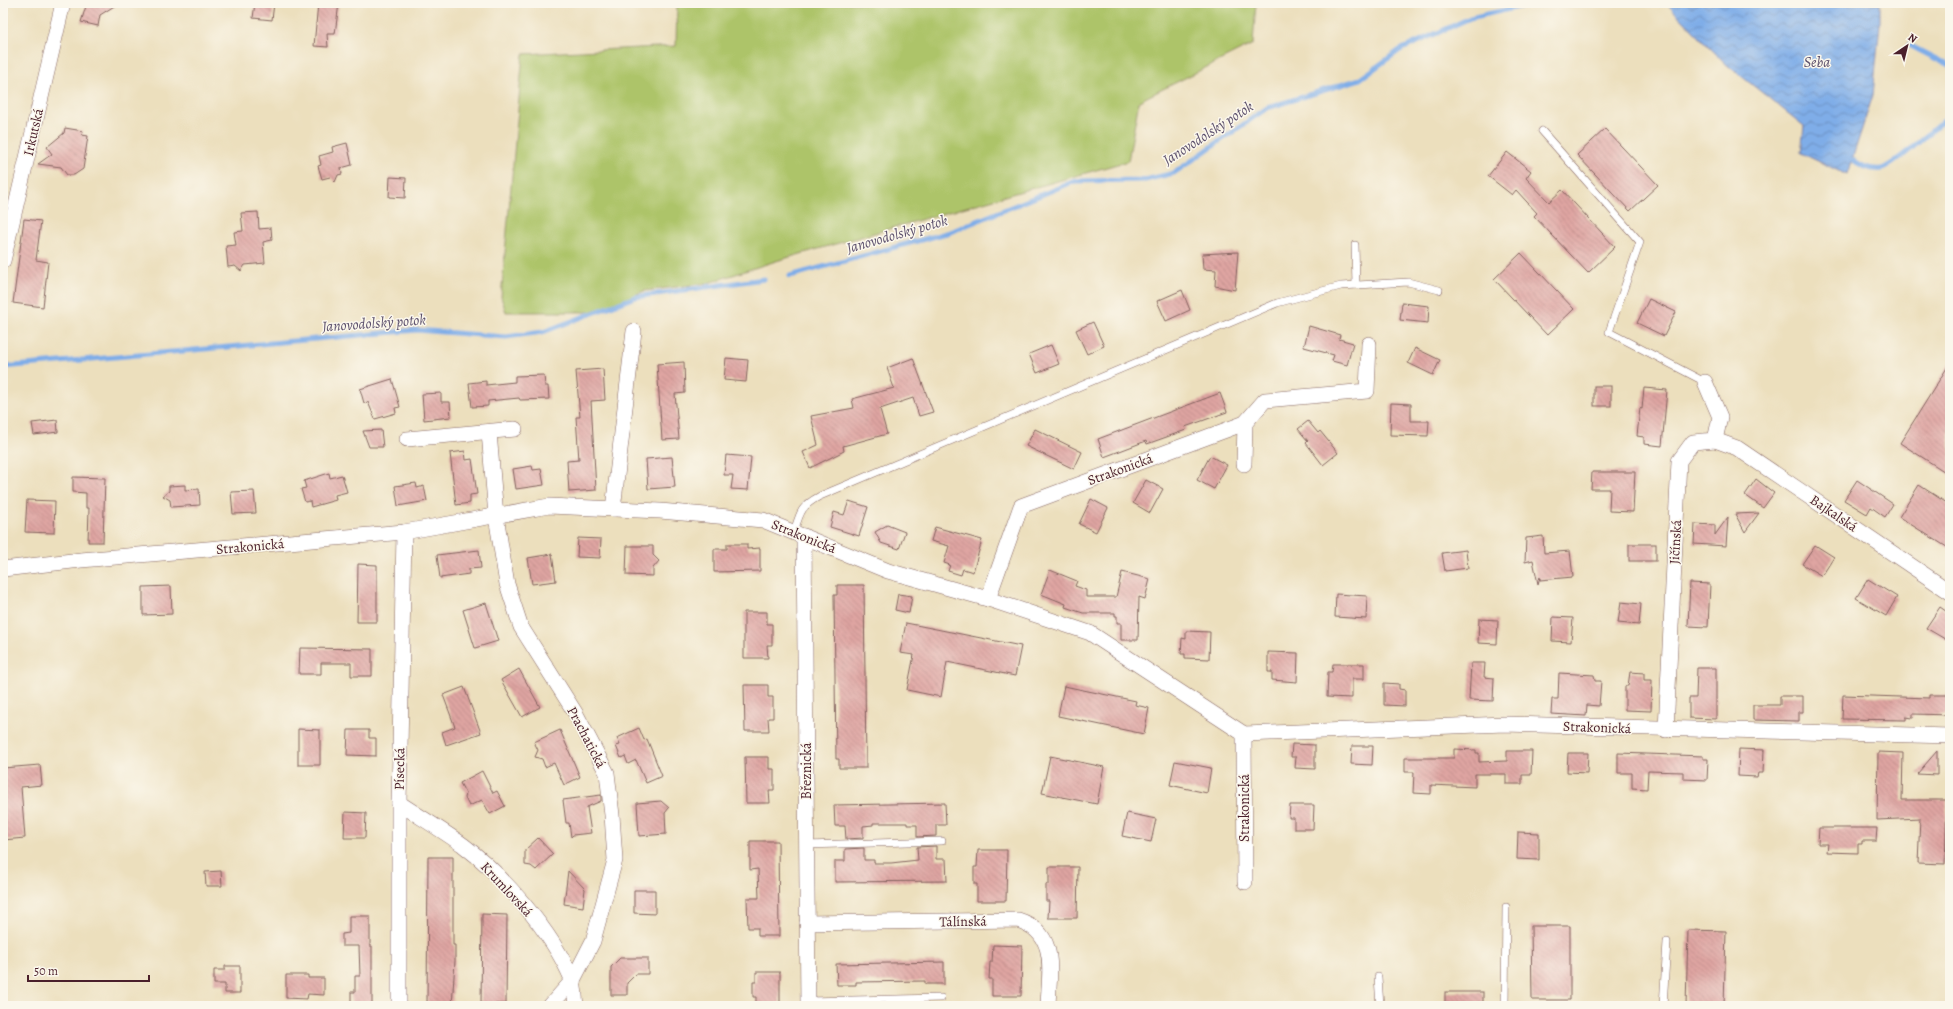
<svg xmlns="http://www.w3.org/2000/svg" width="1953" height="1009" font-family="Alegreya,serif">
<style>
.grass{fill:#adc469;stroke:#7c724a}
.water{fill:url(#water-waves);stroke:#64668a}
.lines{fill:none;stroke-linecap:round;stroke-linejoin:round}
.stream{stroke:#7fade8;stroke-width:5}
.building{fill:url(#building-back-hatch)}
.service-casing{stroke:#83625e;stroke-width:8}
.minor-casing{stroke:#83625e;stroke-width:16}
.service{stroke:#fff;stroke-width:7}
.minor{stroke:#fff;stroke-width:15}
.labels{text-anchor:middle;stroke-width:3;stroke-linejoin:round;paint-order:stroke}
.street-label{font-size:14px;fill:#4a1f2b;stroke:#fbf7ec}
.water-label{font-size:15px;font-style:italic;fill:#5d516d;stroke:#fbf7ec}
</style>
<defs>
<pattern id="water-waves" width="16" height="10" patternUnits="userSpaceOnUse"><rect width="16" height="10" fill="#7fade8"/><path d="M0 5q4-4 8 0t8 0" fill="none" stroke="#6a8cbc"/></pattern>
<pattern id="building-back-hatch" width="6" height="6" patternUnits="userSpaceOnUse"><rect width="6" height="6" fill="#dfa5a2"/><path d="M-1 5l2 2M0 0l6 6M5-1l2 2" fill="none" stroke="#b78684"/></pattern>
</defs>
<rect width="100%" height="100%" fill="#fbf7ec"/>
<filter id="ink" filterUnits="userSpaceOnUse"><feTurbulence type="fractalNoise" baseFrequency=".025" numOctaves="2"/><feDisplacementMap in="SourceGraphic" scale="8" xChannelSelector="R" yChannelSelector="G"/><feConvolveMatrix kernelMatrix="1 2 1 2 8 2 1 2 1" color-interpolation-filters="sRGB"/></filter>
<filter id="wash" filterUnits="userSpaceOnUse"><feTurbulence type="fractalNoise" baseFrequency=".012" numOctaves="4" result="noise"/><feDisplacementMap in="SourceGraphic" scale="16" xChannelSelector="R" yChannelSelector="G"/><feGaussianBlur stdDeviation="0.9" result="paint"/><feColorMatrix in="noise" values="0 0 0 0 0 0 0 0 0 0 0 0 0 0 0 0 0 1.4 0 .05"/><feComposite in="paint" operator="in"/></filter>
<g filter="url(#wash)">
<rect width="100%" height="100%" fill="#ecdfbd"/>
<!-- grass -->
<path class="grass" d="M677,3H1256L1253,44L1139,101L1128,161L776,261L708,283L644,291L609,306L589,312H506L501,297L523,54L676,46Z"/>
<!-- water -->
<path class="water" d="M1666,3H1880V24L1873,95L1847,175L1801,153L1804,126L1726,64Z"/>
<g class="lines">
<!-- stream -->
<g class="stream">
<path d="M1909,45L1950,66"/>
<path d="M1846,156C1857,162 1867,171 1881,169C1892,168 1938,125 1950,115"/>
<path d="M790,276L950,232L1075,181L1145,180L1174,173L1267,108L1360,79L1400,50L1470,18L1536,3"/>
<path d="M3,367L417,330L506,337L543,332L635,297L764,279"/>
</g>
</g>
<g id="blocks">
<!-- building -->
<g class="building">
<path d="M87,3H119L100,15L98,26L81,22Z"/>
<path d="M255,3H274L272,20L253,18Z"/>
<path d="M318,3H339L335,34H327L328,47L314,46Z"/>
<path d="M65,128L83,131L82,135L88,136L83,169L74,175H67L61,167L38,164L52,154L47,147L64,133Z"/>
<path d="M1605,129L1658,185L1630,211L1577,155Z"/>
<path d="M347,143L352,165L341,168L342,174L338,175L335,182L330,177L322,179L318,166L321,165L319,156L333,152L332,147Z"/>
<path d="M1507,152L1531,171L1526,178L1549,202L1562,190L1615,247L1588,273L1534,216L1537,213L1516,190L1512,195L1488,176Z"/>
<path d="M390,177L406,178L405,198L389,197Z"/>
<path d="M258,212L259,229L271,228L272,240L263,242L265,263L245,265L241,271L235,266L228,267L226,246L236,245L234,232L243,231L241,213Z"/>
<path d="M24,219L41,221L36,260L48,262L43,307L13,303Z"/>
<path d="M1238,252L1235,290L1215,286L1216,270L1203,269L1202,254Z"/>
<path d="M1521,253L1574,309L1547,335L1494,279Z"/>
<path d="M1182,290L1190,310L1166,321L1157,301Z"/>
<path d="M1649,299L1676,312L1664,336L1637,323Z"/>
<path d="M1402,303L1429,306L1428,323L1400,320Z"/>
<path d="M1093,322L1104,346L1087,354L1076,330Z"/>
<path d="M1309,326L1340,335L1339,339L1353,343L1347,365L1332,361L1334,355L1304,347Z"/>
<path d="M1051,345L1059,364L1037,373L1029,354Z"/>
<path d="M1415,348L1440,360L1433,375L1408,363Z"/>
<path d="M726,358L748,360L746,382L724,380Z"/>
<path d="M913,358L933,412L919,416L913,398L880,409L887,434L843,446L844,451L810,468L803,452L818,445L811,416L854,408L852,399L894,388L887,368Z"/>
<path d="M684,362L685,393L675,394L679,439L662,440L657,364Z"/>
<path d="M1950,363V475L1900,443Z"/>
<path d="M603,369L605,400L591,401L596,490L569,492L567,461L579,460L576,417H580L576,371Z"/>
<path d="M544,375L545,386H548L549,399L520,400L519,398L488,401V406L472,407L469,383L486,381V385L515,382V376Z"/>
<path d="M392,379L400,407L395,408L396,413L375,419L368,402L364,403L360,389Z"/>
<rect x="1594" y="386" width="17" height="20"/>
<path d="M1644,388L1667,390L1662,446L1644,444V437L1637,436L1640,408L1642,409Z"/>
<path d="M441,393V402H450L451,417L424,420L422,394Z"/>
<path d="M1220,393L1227,412L1185,427L1186,430L1147,444L1146,441L1104,457L1098,439Z"/>
<path d="M1391,403L1411,404V421H1429L1428,436L1390,435Z"/>
<path d="M57,420L58,432L34,435L32,423Z"/>
<path d="M1308,421L1318,433L1320,431L1338,453L1323,465L1306,443L1308,441L1298,429Z"/>
<path d="M1035,429L1082,452L1074,469L1026,446Z"/>
<path d="M381,430L383,447H369L363,431Z"/>
<path d="M465,451L466,460L472,459L477,494L470,495V503L456,505L450,453Z"/>
<path d="M726,455L751,457L748,490L731,489L733,475H724Z"/>
<path d="M1210,456L1227,465L1214,489L1197,480Z"/>
<path d="M672,457L675,487L648,489L646,459Z"/>
<path d="M532,466L533,470L541,469L544,485L516,489L513,469Z"/>
<path d="M1592,472H1635L1633,512L1609,511L1610,489H1591Z"/>
<path d="M329,473L330,478L342,475L347,492L335,495L336,500L311,507L310,501L305,502L301,489L306,488L304,481Z"/>
<path d="M73,477L105,478L103,542H88L89,508H86V493L73,492Z"/>
<path d="M1756,479L1774,493L1763,508L1745,495Z"/>
<path d="M1146,480L1163,489L1150,513L1133,503Z"/>
<path d="M1857,480L1893,504L1885,517L1871,507L1867,514L1844,500Z"/>
<path d="M416,483L417,488L424,486L427,501L398,506L395,486Z"/>
<path d="M185,485V490L199,489L200,505L171,507L170,500L163,496L169,491V486Z"/>
<path d="M1919,485L1950,505V549L1899,517Z"/>
<path d="M254,491L256,513L233,514L231,492Z"/>
<path d="M1091,499L1108,508L1096,532L1079,524Z"/>
<path d="M27,500L55,501L54,533L25,532Z"/>
<path d="M849,501L868,507L859,536L830,527L834,512L844,515Z"/>
<path d="M1759,513L1745,532L1735,514Z"/>
<path d="M1728,517L1726,546L1694,544L1695,524L1715,525V535Z"/>
<path d="M887,525L905,532L899,549L881,543L875,532Z"/>
<path d="M935,527L982,540L973,572L963,569L961,575L948,571L950,565L944,563L949,546L931,541Z"/>
<path d="M1543,536L1544,553L1570,551L1573,577L1540,580V577L1538,584L1533,560L1525,562L1526,538Z"/>
<path d="M578,538L601,539L600,558L577,557Z"/>
<path d="M727,544H747V549L760,548V571L714,572V549H727Z"/>
<rect x="1629" y="544" width="27" height="17"/>
<path d="M1815,545L1834,557L1822,576L1802,564Z"/>
<path d="M627,546H653V555L659,561L653,568V576L626,575Z"/>
<path d="M479,550L481,568L469,569V574L440,578L437,555Z"/>
<path d="M1466,550L1468,568L1445,571L1442,553Z"/>
<path d="M552,554L556,581L532,584L528,558Z"/>
<path d="M358,564L377,565V622H357Z"/>
<path d="M1050,570L1077,581L1075,586L1086,590V597H1116L1122,572L1150,579L1145,599L1139,597L1138,640H1121V623H1117V616H1115V613H1083L1065,607L1066,604L1041,594Z"/>
<path d="M1868,579L1897,597L1886,616L1856,598Z"/>
<path d="M1690,583L1710,584L1708,627L1688,626Z"/>
<path d="M837,585H864L866,768H839V759H836L834,595H837Z"/>
<path d="M171,586L172,614L143,615V587Z"/>
<path d="M898,594L912,596L909,613L895,610Z"/>
<path d="M1336,594L1367,596L1366,619L1335,617Z"/>
<path d="M1621,602L1641,604L1639,625L1618,623Z"/>
<path d="M486,603L498,641L475,648L463,610Z"/>
<path d="M1940,607L1950,614V642L1926,628Z"/>
<path d="M744,612H767V624H772V645H767L768,658H744Z"/>
<path d="M1553,617L1573,618L1571,642L1552,641Z"/>
<path d="M1479,619L1498,620L1497,644L1478,643Z"/>
<path d="M906,623L1021,646L1015,676L947,662L941,697L907,690L914,655L900,653Z"/>
<path d="M1186,631L1210,632L1209,659L1185,658V654H1181L1182,638L1186,639Z"/>
<path d="M300,648L372,649V676H351V663H321V674H299Z"/>
<path d="M1268,652L1298,653L1297,682L1272,680V672H1268Z"/>
<path d="M1471,663H1485L1484,677L1494,678L1493,701L1469,700Z"/>
<path d="M1333,664H1364V679H1352V698L1327,697L1328,672H1332Z"/>
<path d="M1697,668H1716V719L1689,718V698H1696Z"/>
<path d="M519,669L540,707L522,717L501,680Z"/>
<path d="M1630,672L1644,673V680H1652L1651,711L1625,710V686H1628Z"/>
<path d="M1559,673L1594,675L1595,681H1601L1599,706L1587,705L1586,716L1551,714L1552,699H1558Z"/>
<path d="M1384,683L1399,684V689L1405,690V706L1384,705Z"/>
<path d="M744,685H768V697H773V718H768L769,731H745Z"/>
<path d="M1064,686L1136,701L1135,705L1149,708L1144,734L1058,716Z"/>
<path d="M464,687L481,733L446,745L442,732L455,727L443,695Z"/>
<path d="M1843,695L1929,698V695H1950V715L1913,714V718L1906,717V720L1842,719Z"/>
<path d="M1780,696H1803V712H1799V721L1753,720V705H1780Z"/>
<path d="M639,728L644,740L647,739L662,776L646,783L636,760L628,764L625,756L621,758L616,746L620,745L617,738Z"/>
<path d="M298,729L320,730V765H298Z"/>
<path d="M348,730H369V738H376V756L347,755Z"/>
<path d="M560,730L580,777L564,785L554,763L545,767L542,759L535,757L538,750L534,742Z"/>
<path d="M1292,744L1315,745V769L1295,768L1296,757H1291Z"/>
<path d="M1352,746H1373L1372,765L1351,764Z"/>
<path d="M1454,749L1476,750V753H1479V762L1507,761V751H1532L1531,775H1522V784H1506V774H1475V787L1431,785V794L1413,793L1414,772H1405V758H1454Z"/>
<path d="M1739,749L1764,750L1763,773H1758L1757,777L1738,776Z"/>
<path d="M1937,751V775L1917,774Z"/>
<path d="M1878,752L1903,753L1902,800H1947L1945,864L1918,863L1920,818L1877,820Z"/>
<path d="M1568,753H1588L1587,773L1567,772Z"/>
<path d="M1618,753L1703,756V759H1708L1707,780L1683,779V772L1648,771L1647,789L1632,788V773H1618Z"/>
<path d="M1050,756L1104,767L1097,804L1042,793Z"/>
<path d="M745,757H769V769H774V790H769L770,803H746Z"/>
<path d="M1175,761L1211,768L1207,793L1170,785Z"/>
<path d="M40,765L42,785L21,787L25,838L3,840V768Z"/>
<path d="M482,771L493,793L497,791L505,806L490,814L482,800L469,806L465,798L466,794L460,783Z"/>
<path d="M601,795V801L587,807L591,833L573,835L571,837L569,823H566L563,800Z"/>
<path d="M661,801L669,808L665,813L666,834L639,836L637,803Z"/>
<path d="M945,803L946,825H936V836L917,837V825H907V823H873V825L863,826V838L846,839L845,826H835L834,805Z"/>
<path d="M1290,805H1314L1313,829H1294V818H1289Z"/>
<path d="M345,812L366,813L365,838H344Z"/>
<path d="M1127,813L1156,819L1151,842L1122,836Z"/>
<path d="M1819,828H1877L1876,841H1862V844H1858V853L1827,852L1828,844H1818Z"/>
<path d="M1518,832L1539,833V860L1517,859Z"/>
<path d="M538,838L553,854L536,870L531,866L525,865V850Z"/>
<path d="M750,841H778L779,936H758V928H748L747,898H759L758,869L750,870Z"/>
<path d="M936,846V859H946L947,881L835,882V861H845V849L864,848V860H874V863H891L918,860L917,847Z"/>
<path d="M978,850H1007L1006,901H977V884H974V867H977Z"/>
<path d="M428,857H453V945H455V961L452,1006H427Z"/>
<path d="M1049,867H1078L1077,918H1048L1049,901H1046V884H1049Z"/>
<path d="M221,871L222,886H206L205,872Z"/>
<path d="M568,871L585,889L583,907L564,904Z"/>
<path d="M634,890H655V914L634,913Z"/>
<path d="M482,914L507,915L506,1004H481Z"/>
<path d="M349,916H370V946H372V1006H351V992H355V976H360L359,946H342V934L349,933Z"/>
<path d="M1531,926H1570V1000H1532Z"/>
<path d="M1688,930L1726,931L1724,1006H1686Z"/>
<path d="M993,945L1022,946L1021,996H992V979H989L990,962H992Z"/>
<path d="M620,958H648V974H636L627,983V995H611V967Z"/>
<path d="M944,962V984H925V981L856,982V985H837L836,964Z"/>
<path d="M225,966H240V993H225V984H214V970H225Z"/>
<path d="M756,972H780V1006H756V997H753V982H756Z"/>
<path d="M286,975H308V978H324V995L308,994L307,999L286,998Z"/>
<rect x="1445" y="992" width="38" height="14"/>
</g>
</g>
</g>
<g filter="url(#ink)">
<use href="#blocks" fill-opacity="0" stroke="#83625e" stroke-width="1"/>
<g class="lines">
<!-- service casing -->
<g class="service-casing">
<g id="service">
<path d="M1542,131L1640,242L1609,332L1705,382"/>
<path d="M1355,245L1356,285"/>
<path d="M794,532C800,512 801,506 820,496L1277,303L1341,286L1408,282L1439,290"/>
<path d="M806,845L942,841"/>
<path d="M1378,977L1380,1006"/>
<path d="M808,1001L941,998"/>
<path d="M1505,1006L1506,907"/>
<path d="M1663,1006L1667,942"/>
</g>
</g>
<!-- minor casing -->
<g class="minor-casing">
<g id="minor">
<path d="M3,261L63,3"/>
<path d="M489,432L496,516L507,584L521,627L576,714L607,773L612,815L615,860L593,941L573,980L550,1006"/>
<path d="M407,439L515,429"/>
<path d="M1715,440L1737,448L1950,592"/>
<path d="M1244,464L1245,423"/>
<path d="M613,509L634,331"/>
<path d="M804,536L808,1006"/>
<path d="M3,569L81,560L404,532L549,506L660,511L763,520L888,571L988,599L1090,633L1244,734L1505,724L1950,736"/>
<path d="M988,599L1021,506L1245,423L1265,400L1367,391L1369,344"/>
<path d="M1666,730L1679,461L1693,442L1715,440L1720,417L1705,382"/>
<path d="M1244,734L1245,882"/>
<path d="M399,803C420,817 442,830 463,845C503,875 552,932 572,979C575,987 575,998 576,1006"/>
<path d="M807,923L1018,920C1059,933 1049,972 1048,1006"/>
<path d="M399,1006V803L404,532"/>
</g>
</g>
<!-- service -->
<use href="#service" class="service"/>
<!-- minor -->
<use href="#minor" class="minor"/>
</g>
</g>
<g class="labels">
<!-- street labels -->
<g class="street-label">
<text transform="translate(33 132) rotate(-77)" y="5">Irkutská</text>
<text transform="translate(1120 469) rotate(-20)" y="5">Strakonická</text>
<text transform="translate(1834 513) rotate(34)" y="5">Bajkalská</text>
<text transform="translate(804 536) rotate(22)" y="5">Strakonická</text>
<text transform="translate(1675 542) rotate(-87)" y="5">Jičínská</text>
<text transform="translate(250 546) rotate(-5)" y="5">Strakonická</text>
<text transform="translate(1597 727) rotate(2)" y="5">Strakonická</text>
<text transform="translate(587 737) rotate(62)" y="5">Prachatická</text>
<text transform="translate(399 769) rotate(-89)" y="5">Písecká</text>
<text transform="translate(806 771) rotate(-90)" y="5">Březnická</text>
<text transform="translate(1244 808) rotate(-90)" y="5">Strakonická</text>
<text transform="translate(507 889) rotate(47)" y="5">Krumlovská</text>
<text transform="translate(963 921) rotate(-1)" y="5">Tálínská</text>
</g>
<!-- water labels -->
<g class="water-label">
<text x="1817" y="67">Seba</text>
<text transform="translate(1208 133) rotate(-33)" y="5">Janovodolský potok</text>
<text transform="translate(897 234) rotate(-16)" y="5">Janovodolský potok</text>
<text transform="translate(374 323) rotate(-4)" y="5">Janovodolský potok</text>
</g>
</g>
<!-- margin -->
<rect width="1953" height="1009" fill="none" stroke="#fbf7ec" stroke-width="16"/>
<!-- north arrow -->
<g transform="translate(1907 46) rotate(35)" stroke="#fbf7ec" stroke-width="3" paint-order="stroke">
<path d="M0-3L7 15L0 10L-7 15Z" fill="#4a1f2b"/>
<text y="-6" font-size="11" font-weight="bold" text-anchor="middle" fill="#4a1f2b">N</text>
</g>
<!-- scale -->
<path d="M28 975v6h121v-6" fill="none" stroke="#4a1f2b" stroke-width="2"/>
<text x="34" y="975" font-size="12" fill="#4a1f2b" stroke="#fbf7ec" stroke-width="3" paint-order="stroke">50 m</text>
</svg>
